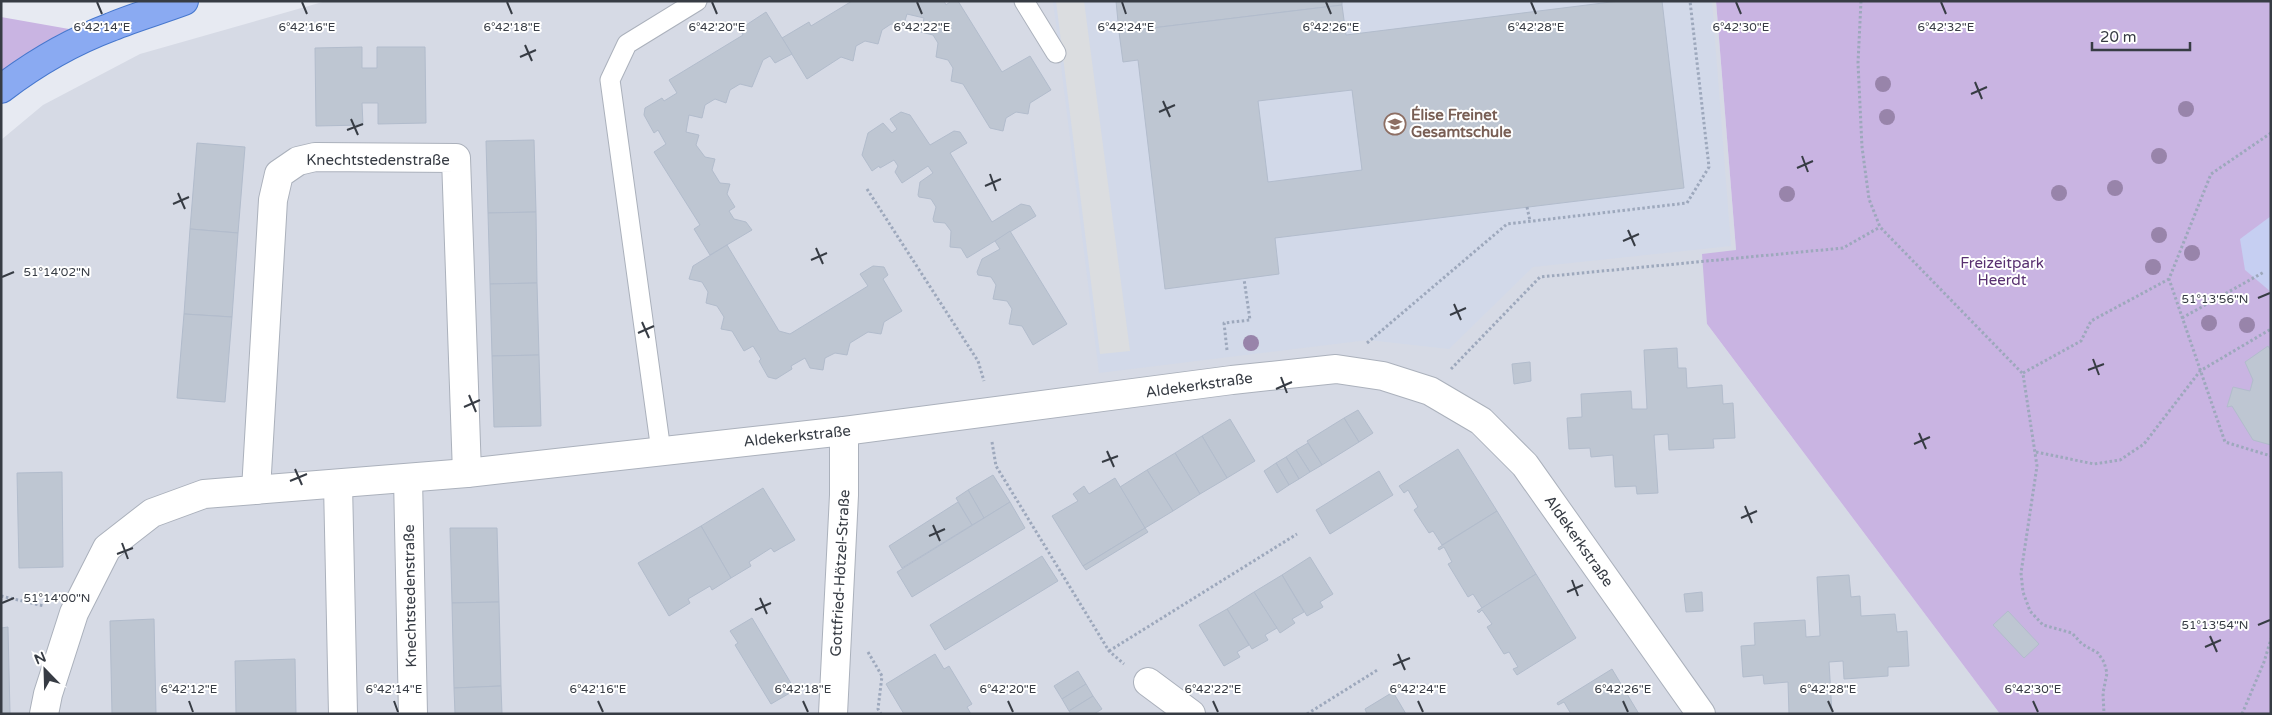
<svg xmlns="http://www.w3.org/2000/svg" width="2272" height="715" font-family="'Varela Round',sans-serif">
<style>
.residential{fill:#d6dae5}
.education{fill:#d2d9e9}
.green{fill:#c9b4e2}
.sand{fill:#c6cff2}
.parking{fill:#dbdde0}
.building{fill:#bec6d2;stroke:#b2bccc;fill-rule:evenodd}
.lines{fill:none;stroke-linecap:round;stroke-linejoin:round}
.service-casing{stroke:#abb1bc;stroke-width:21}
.minor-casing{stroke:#abb1bc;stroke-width:30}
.trunk-casing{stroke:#4677cd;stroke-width:30}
.path{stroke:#9da8bc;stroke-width:3;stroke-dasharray:2.5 2.5;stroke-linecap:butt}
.service{stroke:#fff;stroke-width:19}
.minor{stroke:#fff;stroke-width:28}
.trunk{stroke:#8aaaf2;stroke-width:28}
.tree{fill:#9884aa}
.ticks{fill:none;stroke:#373c44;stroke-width:2}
.labels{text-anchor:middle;stroke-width:4;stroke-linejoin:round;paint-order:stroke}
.education-label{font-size:15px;font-weight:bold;fill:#785e54;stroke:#fff;text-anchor:start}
.street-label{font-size:15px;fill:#373c44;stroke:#fff}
.park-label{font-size:15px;fill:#583070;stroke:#fff}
.ticks-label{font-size:12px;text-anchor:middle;fill:#373c44;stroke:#fff;stroke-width:4;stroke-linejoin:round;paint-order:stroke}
</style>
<rect width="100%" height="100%" fill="#e7eaf2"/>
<!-- residential -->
<path class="residential" d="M326,1H1716L1736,250L1707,324L2000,714H1V140L43,105L140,54Z"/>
<!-- education -->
<path class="education" d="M1053,1H1712L1731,246L1533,267L1449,349L1368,340L1099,373Z"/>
<!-- green -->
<g class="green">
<path d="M1716,1H2271V714H2000L1707,324L1702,254L1736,250Z"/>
<path d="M1,17L69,29L29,52L1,74Z"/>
</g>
<!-- sand -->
<path class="sand" d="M2271,216V292L2245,270L2240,239Z"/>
<!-- parking -->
<path class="parking" d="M1056,1H1084L1130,351L1100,354Z"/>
<!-- building -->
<g class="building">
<path d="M852,1H944L946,5L951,1H958L1002,72L1030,56L1051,90L1030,103L1028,114L1016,112L1006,118L1003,131L990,128L963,84L951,81L953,68L948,60L936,57L938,43L933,35L921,32L924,18L907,14L903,27L891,24L882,30L878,44L865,41L856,46L853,61L841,57L807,79L782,38L809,22L811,26Z"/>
<path d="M1116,1H1342V5L1119,32Z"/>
<path d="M1619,1H1662L1684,188L1275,238L1279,274L1165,289L1138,60L1123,62L1119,32L1342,5L1346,35ZM1352,90L1362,170L1268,182L1258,101Z"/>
<path d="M766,12L792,54L775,63L770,56L763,60L752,87L740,84L730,90L726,103L715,99L705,105L702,118L689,115L686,132L699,135L696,145L705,157L715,159L712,170L720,183L730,184L727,194L735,207L729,211L734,219L746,222L752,230L710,255L694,229L700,225L654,152L666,144L658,130L654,133L644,115L645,108L662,98L664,101L677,93L669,80L743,35L740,29Z"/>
<path d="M362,47V68H377V47H425L426,123L378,124V103H362L363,125L316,126L315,48Z"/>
<path d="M901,112L910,115L930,145L954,131L960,132L967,143L950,153L992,222L1021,204L1030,206L1036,216L967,258L961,248L950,247L951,231L945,223L934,222L933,219L936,207L931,199L919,197L918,195L920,182L933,173L928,166L902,183L895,172L898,166L894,160L880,168L879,166L872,171L862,155L868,133L883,123L892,133L897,129L890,119Z"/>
<path d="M534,140L536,212L488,213L486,141Z"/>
<path d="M197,143L245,147L238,233L190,229Z"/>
<path d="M536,212L537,283L490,284L488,213Z"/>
<path d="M190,229L238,233L232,317L184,314Z"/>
<path d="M1010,231L1067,324L1033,345L1022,326L1009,324L1012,309L1007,301L993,299L996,285L991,277L978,275L977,272L982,259L1000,249L995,241Z"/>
<path d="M727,245L779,331L790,334L868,286L860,274L873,266L884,267L888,275L883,279L902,311L884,322L881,334L868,332L850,343L847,355L835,353L825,358L823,370L810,368L805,358L791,366L792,369L776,379L768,377L759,361L761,359L753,346L744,351L732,331L721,329L724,317L717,306L706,303L708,292L702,282L689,279L693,266Z"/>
<path d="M537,283L539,355L492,356L490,284Z"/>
<path d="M184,314L232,317L225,402L177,398Z"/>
<path d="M2268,346L2271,351V445L2253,440L2232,406L2227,407L2233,387L2250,391L2253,380L2245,362Z"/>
<path d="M1677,348L1678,368H1686L1687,388L1722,385L1723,404L1733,403L1735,438L1713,439L1714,448L1669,450L1668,434L1654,435L1658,493L1637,494L1636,486L1615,487L1613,455L1591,457L1590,448L1569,449L1567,418L1582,417L1581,394L1631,391L1632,409H1647L1644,350Z"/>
<path d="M539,355L541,426L494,427L492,356Z"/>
<path d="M1530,362L1531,381L1514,384L1512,364Z"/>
<path d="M1358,410L1373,433L1359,442L1344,418Z"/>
<path d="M1344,418L1359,442L1322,465L1307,441Z"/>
<path d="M1230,419L1255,461L1227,478L1202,436Z"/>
<path d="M1202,436L1227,478L1200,494L1175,453Z"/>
<path d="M1308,443L1322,465L1310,472L1296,450Z"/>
<path d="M1458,449L1497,511L1442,545L1433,531L1429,533L1414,510L1418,507L1408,490L1404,493L1399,486Z"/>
<path d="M1296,450L1310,472L1299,479L1286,457Z"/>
<path d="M1175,453L1200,494L1173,511L1147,470Z"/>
<path d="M1286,457L1299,479L1289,485L1276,463Z"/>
<path d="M1276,463L1289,485L1277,493L1264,471Z"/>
<path d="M1147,470L1173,511L1145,528L1120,487Z"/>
<path d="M1379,471L1393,495L1330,534L1316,510Z"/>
<path d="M62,472L63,567L19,568L17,473Z"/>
<path d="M993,475L1010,502L984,518L968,490Z"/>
<path d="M1115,478L1145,528L1083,566L1052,516L1078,501L1073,494L1084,486L1089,494Z"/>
<path d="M763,488L795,540L774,552L771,548L749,562L751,566L731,578L701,526Z"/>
<path d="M968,490L984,518L972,525L956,498Z"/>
<path d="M958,502L972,525L902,568L889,546Z"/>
<path d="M1010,502L1025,528L912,597L897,572Z"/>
<path d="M1497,511L1536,574L1482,608L1473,594L1468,597L1448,564L1452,562L1444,547L1439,550L1438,548Z"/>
<path d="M701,526L731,578L712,590L710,586L688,599L690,603L669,616L638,563Z"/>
<path d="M450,528H497L499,602L452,603Z"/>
<path d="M1145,528L1148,532L1086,570L1083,566Z"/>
<path d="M1042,556L1058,581L945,650L930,625Z"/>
<path d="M1310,557L1333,594L1320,602L1323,607L1307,616L1282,575Z"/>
<path d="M1536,574L1576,638L1517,675L1513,669L1518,667L1509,652L1504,654L1487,627L1492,624L1482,610L1479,613L1477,611Z"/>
<path d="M1282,575L1304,612L1292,619L1295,623L1280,633L1254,592Z"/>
<path d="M1849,575L1851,597L1860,596L1861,616L1895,614L1897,632L1907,631L1909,666L1888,667V676L1844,679L1843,661L1829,662L1832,714H1789L1788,682L1764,684L1763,675L1743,677L1741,646L1755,645L1754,623L1805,620L1806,637L1820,636L1817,577Z"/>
<path d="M1254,592L1277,628L1265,635L1268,640L1252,649L1227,609Z"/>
<path d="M1702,592L1703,611L1686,612L1684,594Z"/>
<path d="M499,602L501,686L454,688L452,603Z"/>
<path d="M1227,609L1249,645L1237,652L1240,657L1224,666L1199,625Z"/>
<path d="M2008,611L2039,644L2024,658L1993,625Z"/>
<path d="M752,618L795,690L771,704L735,645L738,643L730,631Z"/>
<path d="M154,619L156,714H112L110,621Z"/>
<path d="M8,627L10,714H1V628Z"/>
<path d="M935,654L944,669L949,666L972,704L967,707L971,714H904L886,684Z"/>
<path d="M295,659L296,714H236L235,661Z"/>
<path d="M1612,669L1639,714H1571L1564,702L1558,705L1557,703Z"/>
<path d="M1078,671L1086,684L1062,699L1054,686Z"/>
<path d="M1086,684L1093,696L1069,711L1062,699Z"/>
<path d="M501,686L502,714H455L454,688Z"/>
<path d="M1393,692L1406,714H1367L1365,709Z"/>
<path d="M1093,696L1102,709L1094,714H1071L1069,711Z"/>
</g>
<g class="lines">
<!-- service casing -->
<g class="service-casing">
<g id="service">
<path d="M1024,1L1056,53"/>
<path d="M661,451L610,80L627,44L697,1"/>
</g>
</g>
<!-- minor casing -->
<g class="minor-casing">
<g id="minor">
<path d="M408,478L413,714"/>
<path d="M338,484L343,714"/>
<path d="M256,490L273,200L279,174L298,161L315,157L456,158L467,473"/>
<path d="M1148,682L1191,714"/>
<path d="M44,714L48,694L74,613L107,548L152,513L204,494L467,473L844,431L1232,380L1336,369L1383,376L1430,391L1481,421L1525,465L1701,714"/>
<path d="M833,714L844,495V431"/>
</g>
</g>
<!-- trunk casing -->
<g class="trunk-casing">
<path id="trunk" d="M1,89C35,63 71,42 111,27C135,17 160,10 184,1"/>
</g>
<!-- path -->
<g class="path">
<path d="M1861,1L1858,63L1862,147L1869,199L1880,227L2023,374L2037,466L2021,573L2023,592L2030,611L2043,625L2072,633L2082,644L2098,653L2104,662L2107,673L2103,693L2104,714"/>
<path d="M2271,133L2211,174L2169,279L2225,442L2271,456"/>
<path d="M867,189L978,361L984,381"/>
<path d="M1527,207L1530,221"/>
<path d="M2182,318L2264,272"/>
<path d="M1367,343L1507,224L1687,203L1709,167L1690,1"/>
<path d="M1227,350L1224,323L1250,320L1244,279"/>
<path d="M1451,369L1540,277L1843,248L1880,227"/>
<path d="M2023,373L2081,341L2091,321L2169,279"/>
<path d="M992,442L996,466L1109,651L1124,664"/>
<path d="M2036,452L2094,464L2120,460L2144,444L2200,371L2271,329"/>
<path d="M1,596L44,606"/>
<path d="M1109,651L1297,534"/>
<path d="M868,652L882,676L878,709L881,714"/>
<path d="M1307,714L1379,669"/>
<path d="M2242,714L2264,662L2271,639"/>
</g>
<!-- service -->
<use href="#service" class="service"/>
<!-- minor -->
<use href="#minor" class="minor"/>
<!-- trunk -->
<use href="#trunk" class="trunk"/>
</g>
<!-- trees -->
<g class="tree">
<circle cx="1883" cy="84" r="8"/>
<circle cx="2186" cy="109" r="8"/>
<circle cx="1887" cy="117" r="8"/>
<circle cx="2159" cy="156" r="8"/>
<circle cx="2115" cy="188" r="8"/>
<circle cx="2059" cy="193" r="8"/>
<circle cx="1787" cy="194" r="8"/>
<circle cx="2159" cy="235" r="8"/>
<circle cx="2192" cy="253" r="8"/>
<circle cx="2153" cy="267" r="8"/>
<circle cx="2209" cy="323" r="8"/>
<circle cx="2247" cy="325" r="8"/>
<circle cx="1251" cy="343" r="8"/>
</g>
<!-- ticks -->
<path class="ticks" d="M97,2L102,14M302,2L307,14M507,2L512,14M712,2L717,14M917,2L922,14M1122,2L1126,14M1326,2L1331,14M1531,2L1536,14M1736,2L1741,14M1941,2L1946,14M525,45L532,61M520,57L536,50M1975,82L1982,99M1971,94L1987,87M1163,101L1170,117M1159,112L1175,105M351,119L358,135M347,130L363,124M1802,156L1808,172M1797,168L1813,161M990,174L996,191M985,186L1001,179M178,193L185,209M173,204L189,197M1628,230L1635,246M1623,241L1639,234M816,248L823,264M811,260L827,253M2,277L14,272M2258,298L2270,293M1454,304L1461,320M1450,315L1466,308M642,322L649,338M638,333L654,326M2093,359L2099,375M2088,370L2104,364M1281,377L1287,393M1276,389L1292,382M469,395L476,412M464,407L480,400M1919,433L1926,449M1914,444L1930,437M1107,451L1114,467M1102,462L1118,456M295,469L302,485M290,481L307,474M1745,506L1752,523M1741,518L1757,511M933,525L940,541M929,536L945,529M122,543L128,559M117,554L133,548M1572,580L1578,596M1567,592L1583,585M760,598L767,614M2,603L14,598M755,610L771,603M2258,625L2270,620M2210,636L2217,652M2205,647L2221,640M1398,654L1405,670M1393,665L1410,658M189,701L193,712M394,701L398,712M598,701L603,712M803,701L808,712M1008,701L1013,712M1213,701L1218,712M1418,701L1423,712M1623,701L1628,712M1828,701L1833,712M2033,701L2038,712"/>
<!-- icons -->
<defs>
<g id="school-ring" transform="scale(1.125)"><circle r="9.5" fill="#fff" stroke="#8d6e63" stroke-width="1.5"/><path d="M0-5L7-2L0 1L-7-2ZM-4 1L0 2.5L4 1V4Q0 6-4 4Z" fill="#8d6e63"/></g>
</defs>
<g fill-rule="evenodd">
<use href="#school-ring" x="1395" y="124"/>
</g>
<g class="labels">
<!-- education labels -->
<g class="education-label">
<text x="1411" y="120">Élise Freinet<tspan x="1411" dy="17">Gesamtschule</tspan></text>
</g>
<!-- street labels -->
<g class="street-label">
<text x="378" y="165">Knechtstedenstraße</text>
<text transform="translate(1199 385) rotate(-8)" y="5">Aldekerkstraße</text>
<text transform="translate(797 436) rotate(-6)" y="5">Aldekerkstraße</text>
<text transform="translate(1579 541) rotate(55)" y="5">Aldekerkstraße</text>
<text transform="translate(840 573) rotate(-87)" y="5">Gottfried-Hötzel-Straße</text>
<text transform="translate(410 596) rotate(-91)" y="5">Knechtstedenstraße</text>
</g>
<!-- park labels -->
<g class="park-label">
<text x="2002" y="268">Freizeitpark<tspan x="2002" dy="17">Heerdt</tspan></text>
</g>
</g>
<g class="ticks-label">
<text x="102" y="31">6°42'14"E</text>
<text x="307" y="31">6°42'16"E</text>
<text x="512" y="31">6°42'18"E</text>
<text x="717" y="31">6°42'20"E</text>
<text x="922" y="31">6°42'22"E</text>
<text x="1126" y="31">6°42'24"E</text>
<text x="1331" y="31">6°42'26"E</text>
<text x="1536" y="31">6°42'28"E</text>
<text x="1741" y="31">6°42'30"E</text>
<text x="1946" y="31">6°42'32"E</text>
<text x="57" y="276">51°14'02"N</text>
<text x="2215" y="303">51°13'56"N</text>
<text x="57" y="602">51°14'00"N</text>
<text x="2215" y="629">51°13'54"N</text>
<text x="189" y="693">6°42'12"E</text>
<text x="394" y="693">6°42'14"E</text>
<text x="598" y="693">6°42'16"E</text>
<text x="803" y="693">6°42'18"E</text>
<text x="1008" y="693">6°42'20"E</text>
<text x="1213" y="693">6°42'22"E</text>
<text x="1418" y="693">6°42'24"E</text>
<text x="1623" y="693">6°42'26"E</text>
<text x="1828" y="693">6°42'28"E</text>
<text x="2033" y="693">6°42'30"E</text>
</g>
<!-- border -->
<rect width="2272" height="715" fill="none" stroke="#373c44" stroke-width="5"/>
<!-- north arrow -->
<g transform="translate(45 670) rotate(337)" stroke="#ffffff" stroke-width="4" paint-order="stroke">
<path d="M0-4L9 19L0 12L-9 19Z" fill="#373c44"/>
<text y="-8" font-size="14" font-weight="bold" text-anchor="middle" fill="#373c44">N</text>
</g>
<!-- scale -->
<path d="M2092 42v8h98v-8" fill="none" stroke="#373c44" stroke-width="2.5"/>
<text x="2100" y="42" font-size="15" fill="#373c44" stroke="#ffffff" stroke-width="4" paint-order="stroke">20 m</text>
</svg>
